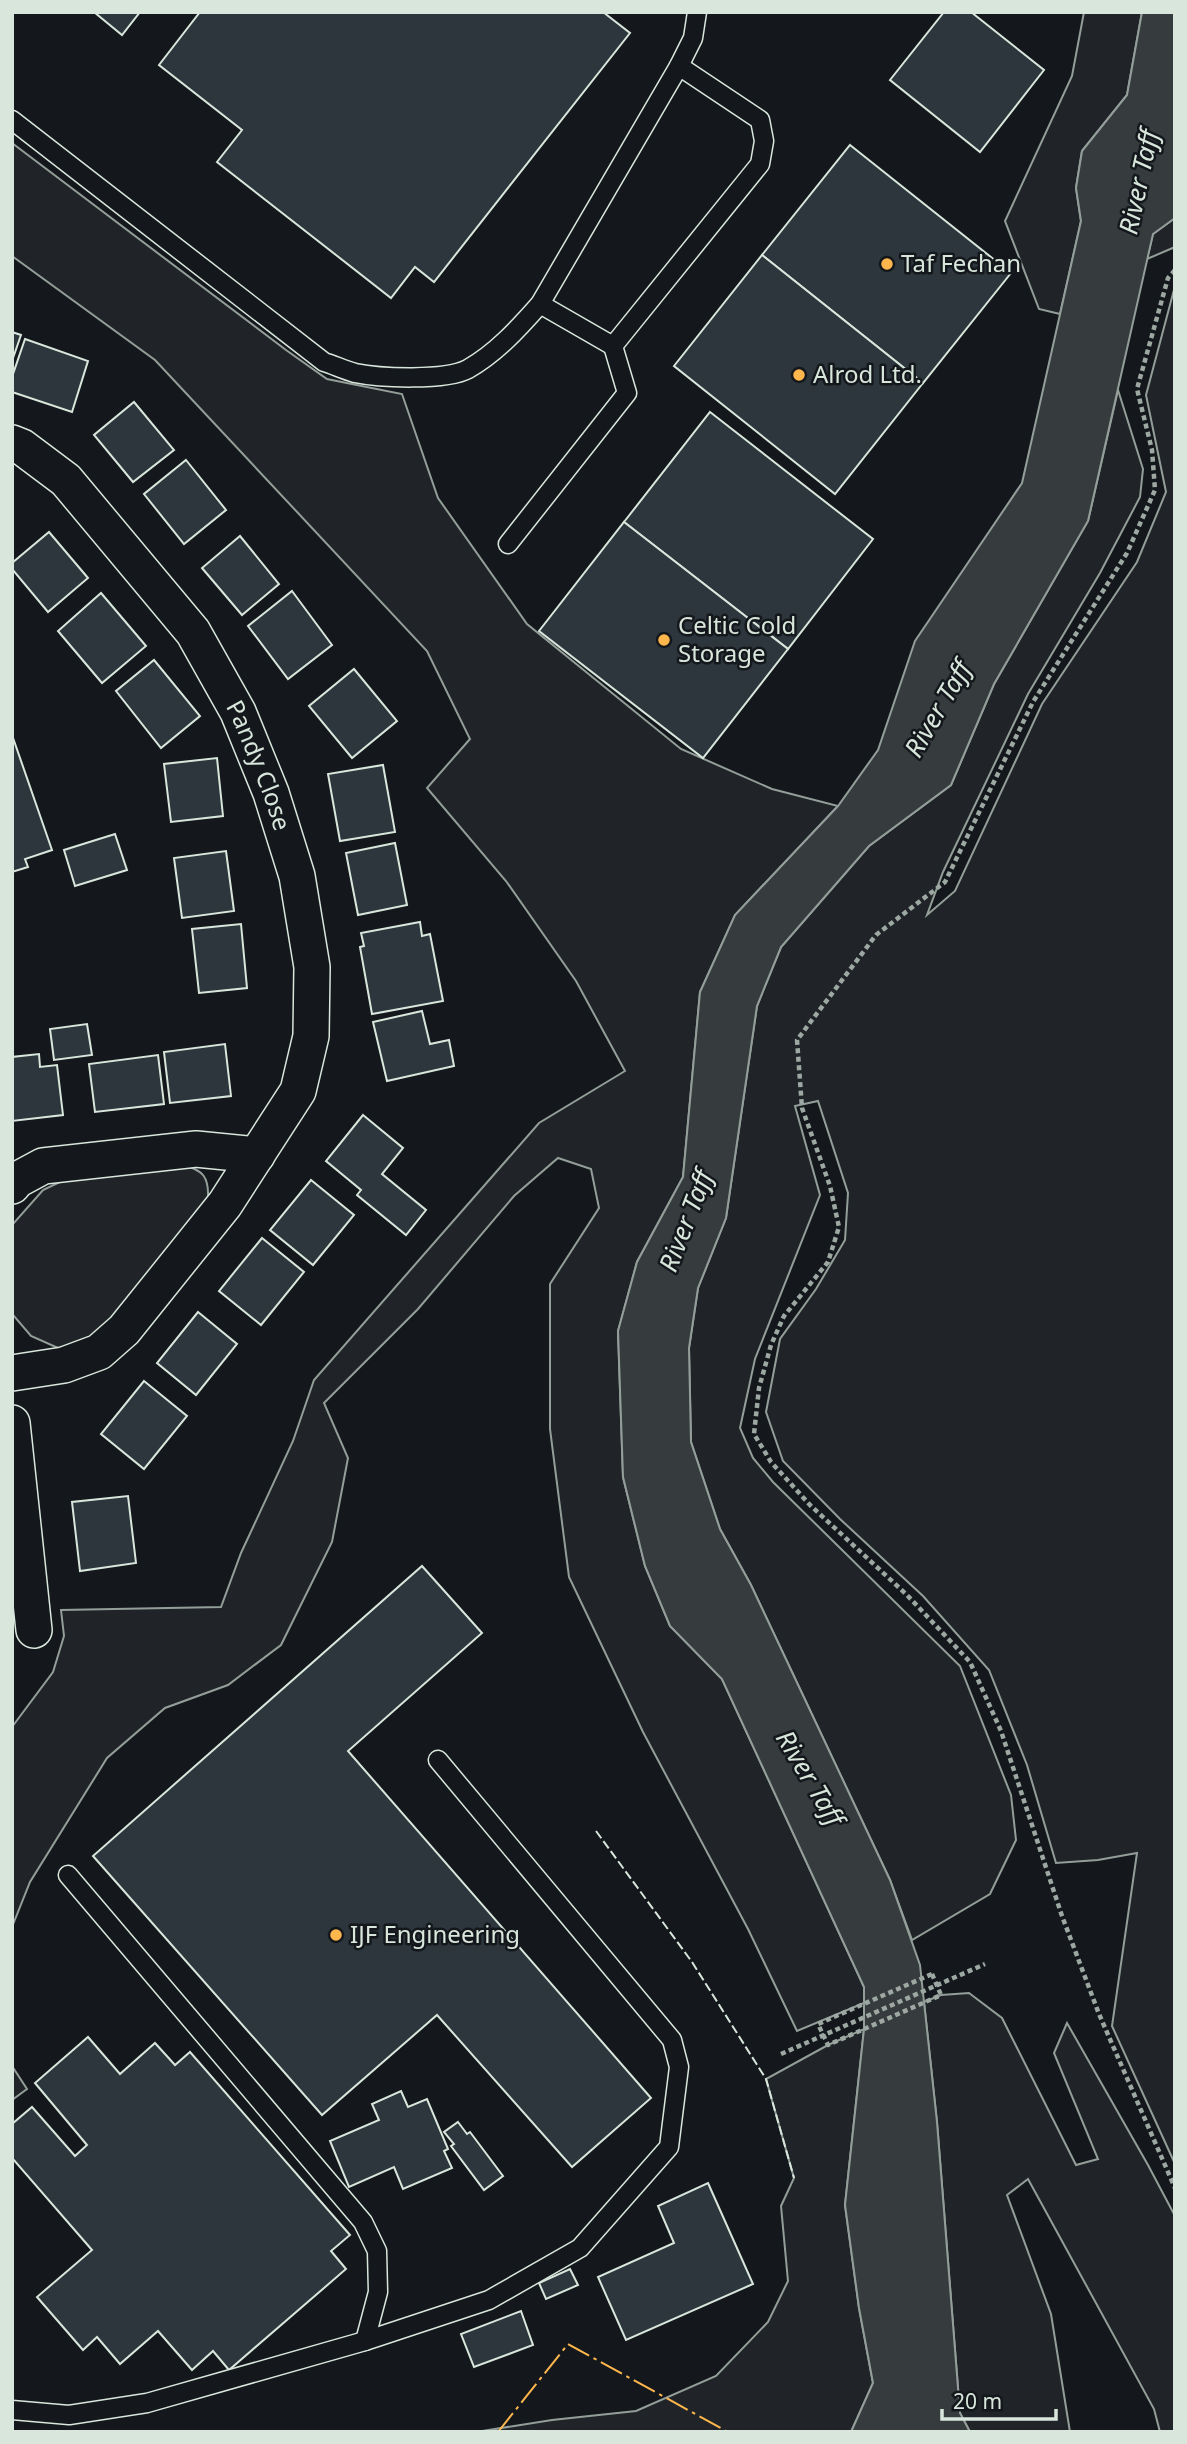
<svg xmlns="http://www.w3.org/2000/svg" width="1187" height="2444" font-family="'Noto Sans',sans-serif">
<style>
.green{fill:#202428;stroke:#939e99;stroke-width:2}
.water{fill:#363b3e;stroke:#939e99;stroke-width:2}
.building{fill:#2c363c;stroke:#d8e6dc;stroke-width:2}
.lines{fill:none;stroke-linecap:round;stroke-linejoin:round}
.lane-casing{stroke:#d8e6dc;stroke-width:21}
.street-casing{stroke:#d8e6dc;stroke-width:38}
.path{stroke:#9da8a2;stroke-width:4.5;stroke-dasharray:5 3.5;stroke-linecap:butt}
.lane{stroke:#14181c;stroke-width:18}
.street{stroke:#14181c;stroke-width:35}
.fence{stroke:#d8e6dc;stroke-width:2;stroke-dasharray:9 3.5;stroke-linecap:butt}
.power{stroke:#ffb74d;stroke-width:2;stroke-dasharray:24 5 3.5 5;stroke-linecap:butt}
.poi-dot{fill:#ffb74d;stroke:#14181c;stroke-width:2.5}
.labels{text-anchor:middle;stroke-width:5;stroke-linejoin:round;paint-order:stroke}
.poi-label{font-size:24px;fill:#d8e6dc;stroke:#14181c;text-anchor:start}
.street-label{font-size:24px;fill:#d8e6dc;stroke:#14181c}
.water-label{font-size:26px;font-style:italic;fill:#d8e6dc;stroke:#14181c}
</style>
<rect width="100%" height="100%" fill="#14181c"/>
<!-- green -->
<g class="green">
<path d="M1084,12H1142L1127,95L1082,151L1076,188L1081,221L1060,314L1039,309L1005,221L1072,76Z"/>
<path d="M12,143L286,350L327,379L402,394L438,498L527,624L681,749L772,789L838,806L735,915L700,992L683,1177L637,1262L618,1331L623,1477L645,1566L670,1626L722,1679L864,1987V2003L797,2031L748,1929L643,1732L569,1577L550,1429V1284L599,1208L591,1169L558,1158L514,1196L418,1309L324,1403L348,1458L332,1542L281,1645L228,1685L165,1708L107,1758L30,1882L12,1927V1727L53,1672L64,1636L61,1610L221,1607L241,1553L293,1441L314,1380L539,1123L625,1071L576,981L506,881L427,788L470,739L427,651L155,360L12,256Z"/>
<path d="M1175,218V247L1147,259L1153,234Z"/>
<path d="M1175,286V2164L1112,2026L1137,1853L1098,1860L1056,1863L1027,1765L989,1670L923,1596L840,1519L783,1461L766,1412L780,1339L816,1289L845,1240L848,1193L818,1101L795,1106L820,1195L755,1359L740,1428L753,1458L773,1482L960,1666L1011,1795L1016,1840L990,1894L912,1940L890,1880L751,1585L720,1529L691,1442L689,1348L698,1288L726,1218L757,1006L781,947L869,846L951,785L994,684L1088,521L1118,390L1143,469L1140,497L1100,573L1028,694L943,872L927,915L955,891L1042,704L1137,562L1166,492L1146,395Z"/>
<path d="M183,1165C203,1170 209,1177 208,1198L108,1326L86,1342L58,1348L31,1336L13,1315L12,1225L43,1190L64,1180Z"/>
<path d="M969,1993L1002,2018L1076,2165L1098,2159L1054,2053L1067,2023L1148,2165L1175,2216V2432H1160L1154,2409L1028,2179L1007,2195L1051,2314L1070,2432H970L960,2413L937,2122L924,2002L941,1995Z"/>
<path d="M864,2029L845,2205L859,2308L873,2383L851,2432H476L552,2420L636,2411L716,2376L768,2322L788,2281L781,2206L794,2178L766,2079L828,2045Z"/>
<path d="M12,2066L27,2089L12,2100Z"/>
</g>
<!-- water -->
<path class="water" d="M1142,12H1175V218L1153,234L1088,521L994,684L951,785L869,846L781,947L757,1006L726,1218L698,1288L689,1348L691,1442L720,1529L751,1585L890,1880L920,1965L937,2122L960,2413L970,2432H851L873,2383L859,2308L845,2205L864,2029V1987L722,1679L670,1626L645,1566L623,1477L618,1331L637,1262L683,1177L700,992L735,915L838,806L878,750L915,641L1022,483L1081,221L1076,188L1082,151L1127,95Z"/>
<!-- building -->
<g class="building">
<path d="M94,12H140L122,35Z"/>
<path d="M200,12H603L630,33L434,282L415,267L391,298L217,162L242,130L159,65Z"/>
<path d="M944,12H971L1044,70L980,152L890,80Z"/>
<path d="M850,145L1011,273L923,383L762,255Z"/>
<path d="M762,255L923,383L835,494L674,366Z"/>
<path d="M12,332L21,335L12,361Z"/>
<path d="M25,339L88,361L72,412L12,392V377Z"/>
<path d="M134,402L174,450L133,482L94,435Z"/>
<path d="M710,412L873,539L788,649L624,522Z"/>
<path d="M186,460L226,510L184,544L144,494Z"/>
<path d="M624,522L788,649L703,758L539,631Z"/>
<path d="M49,532L88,578L48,612L12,569V563Z"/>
<path d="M240,536L279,584L242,615L202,568Z"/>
<path d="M292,591L332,645L288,679L248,626Z"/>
<path d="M101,593L146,646L102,683L58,631Z"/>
<path d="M154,660L200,716L161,748L116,691Z"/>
<path d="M354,669L397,721L352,758L309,706Z"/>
<path d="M12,735L52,850L25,859L28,867L12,872Z"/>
<path d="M217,758L223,816L171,822L164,764Z"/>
<path d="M383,765L395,832L340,841L328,774Z"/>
<path d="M115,834L127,870L75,886L64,850Z"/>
<path d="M395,843L407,905L358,915L346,853Z"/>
<path d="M226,851L234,911L182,918L174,858Z"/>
<path d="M420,922L422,936L430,934L443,1001L372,1014L360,947L364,946L361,933Z"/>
<path d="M241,924L247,988L199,993L192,929Z"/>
<path d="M422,1011L430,1044L449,1040L454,1066L387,1081L373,1022Z"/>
<path d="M87,1024L92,1055L54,1060L50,1029Z"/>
<path d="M225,1044L231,1096L170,1103L164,1052Z"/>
<path d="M39,1054L40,1067L57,1065L63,1115L12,1121V1057Z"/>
<path d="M158,1055L164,1104L95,1112L89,1064Z"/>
<path d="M363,1115L403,1148L382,1174L426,1210L406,1235L357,1195L361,1190L326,1161Z"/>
<path d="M311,1180L354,1215L313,1265L270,1230Z"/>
<path d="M262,1238L304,1272L261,1325L219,1291Z"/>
<path d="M198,1312L237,1344L196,1395L157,1363Z"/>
<path d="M144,1381L187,1416L144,1469L101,1434Z"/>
<path d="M128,1496L136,1563L80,1571L72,1502Z"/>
<path d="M422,1566L482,1633L348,1751L651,2098L572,2167L437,2015L322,2115L93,1856Z"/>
<path d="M88,2037L120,2074L155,2043L175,2065L190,2052L350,2235L331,2251L346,2269L229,2370L213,2351L192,2370L158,2331L120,2364L97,2337L83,2350L37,2297L92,2250L12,2158V2124L32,2107L75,2156L87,2145L35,2083Z"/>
<path d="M401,2091L408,2107L427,2099L448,2149L444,2151L452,2168L403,2189L394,2167L349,2187L330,2141L379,2120L372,2104Z"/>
<path d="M458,2122L467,2134L470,2132L503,2176L484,2190L451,2146L454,2144L444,2132Z"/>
<path d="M708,2183L753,2284L626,2340L598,2277L674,2243L658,2206Z"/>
<path d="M570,2269L578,2285L546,2299L539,2283Z"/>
<path d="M521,2311L533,2345L474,2367L461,2334Z"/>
</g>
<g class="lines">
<!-- lane casing -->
<g class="lane-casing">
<g id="lane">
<path d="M12,120L324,362C334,365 344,370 355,373C379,378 446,381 468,369C496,353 518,329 540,304L679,66L693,38L697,12"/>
<path d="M540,304L613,346"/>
<path d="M508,544L627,393L613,346L760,164L764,141L760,120L679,66"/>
<path d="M68,1875L363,2222L377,2251L378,2292L365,2341"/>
<path d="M12,2410L69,2415L147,2403L365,2341L489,2300L580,2248L669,2147L679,2067L672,2040L438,1760"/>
</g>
</g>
<!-- street casing -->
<g class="street-casing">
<g id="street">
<path id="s1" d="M12,443L22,447L66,480L193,632L238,712L271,793L297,876L312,967L311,1036L298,1091L225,1204L124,1330L99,1352L64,1365L12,1373"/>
<path d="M12,1186L17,1180L43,1166L196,1149L257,1155"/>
<path d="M12,1423L34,1630"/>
</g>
</g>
<!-- path -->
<g class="path">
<path d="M1175,270L1168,278L1137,389L1152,450L1155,490L1127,553L1033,702L945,882L876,935L797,1040L802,1108L830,1186L839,1227L828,1262L784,1316L771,1345L759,1388L754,1434L771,1462L810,1505L907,1595L970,1662L1001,1731L1062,1916L1099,2014L1175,2188"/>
<path d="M932,1974L941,1995L828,2045L818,2024Z"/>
<path d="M781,2054L985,1964"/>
</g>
<!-- lane -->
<use href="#lane" class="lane"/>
<!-- street -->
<use href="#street" class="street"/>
<!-- fence -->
<path class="fence" d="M596,1831L692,1962L766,2079L794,2178"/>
<!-- power -->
<path class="power" d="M498,2432L568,2344L728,2432"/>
</g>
<!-- markers -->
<g class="poi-dot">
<circle cx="887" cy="264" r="7"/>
<circle cx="799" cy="375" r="7"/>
<circle cx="664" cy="640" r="7"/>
<circle cx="336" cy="1935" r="7"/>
</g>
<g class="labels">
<!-- poi labels -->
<g class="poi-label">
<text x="901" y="272">Taf Fechan</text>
<text x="813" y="383">Alrod Ltd.</text>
<text x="678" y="634">Celtic Cold<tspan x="678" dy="28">Storage</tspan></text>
<text x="350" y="1943">IJF Engineering</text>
</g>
<!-- street labels -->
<g class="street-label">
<text dy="8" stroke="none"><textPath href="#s1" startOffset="413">Pandy Close</textPath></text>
</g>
<!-- water labels -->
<g class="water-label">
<text transform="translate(1139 182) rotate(-78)" y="9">River Taff</text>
<text transform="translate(938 709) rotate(-60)" y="9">River Taff</text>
<text transform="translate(686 1221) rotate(-69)" y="9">River Taff</text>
<text transform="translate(810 1778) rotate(59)" y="9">River Taff</text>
</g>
</g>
<!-- border -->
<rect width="1187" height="2444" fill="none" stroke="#d8e6dc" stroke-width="28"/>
<!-- scale -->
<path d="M942 2409v10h114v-10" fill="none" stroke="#d8e6dc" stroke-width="3.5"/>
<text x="953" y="2409" font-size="21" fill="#d8e6dc" stroke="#14181c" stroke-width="5" paint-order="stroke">20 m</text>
</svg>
